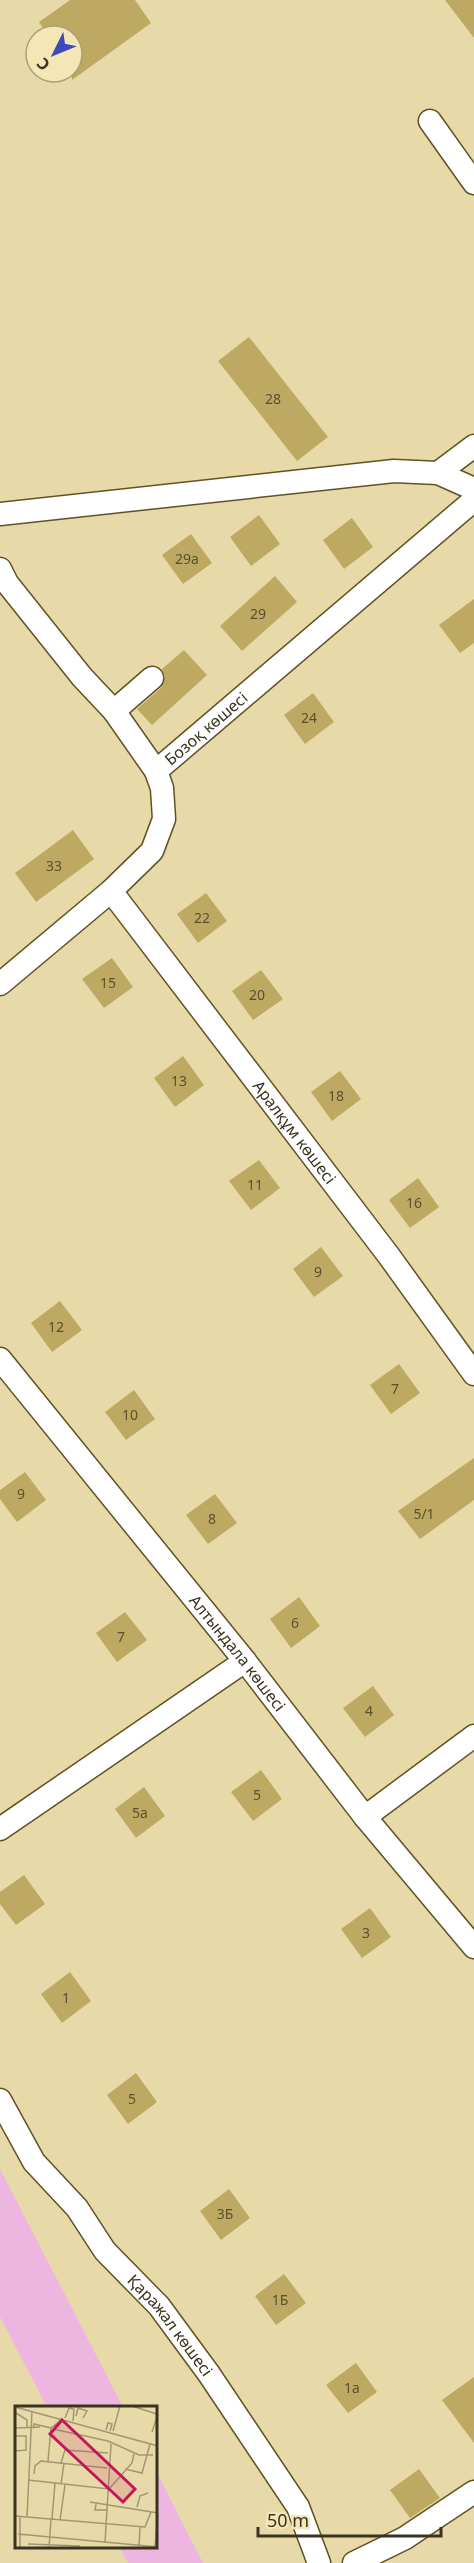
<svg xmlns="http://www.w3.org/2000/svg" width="474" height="2563" font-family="'Noto Sans',sans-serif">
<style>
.green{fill:#ecb6e1}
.building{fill:#bea962}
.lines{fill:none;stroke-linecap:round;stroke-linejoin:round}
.minor-casing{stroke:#5f5224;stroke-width:25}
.minor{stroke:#fff;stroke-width:22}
.labels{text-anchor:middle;stroke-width:4.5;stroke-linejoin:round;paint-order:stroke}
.number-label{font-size:14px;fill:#5a5030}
.street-label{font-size:16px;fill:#393320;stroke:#f5e7b5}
.inset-road{fill:none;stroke:#a29772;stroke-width:1.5}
.view{fill:#c2185b;fill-opacity:0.15;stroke:#c2185b;stroke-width:3}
.inset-edge{fill:none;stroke:#393320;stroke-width:3}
</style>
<rect width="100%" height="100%" fill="#e8d9a9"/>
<!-- green -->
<g class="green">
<path d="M0,2169L123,2407H47L0,2317Z"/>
<path d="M156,2471L203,2563H128L119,2547L156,2546Z"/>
</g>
<!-- building -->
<g class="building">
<path d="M70,0H135L151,23L72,80V36H48L39,22Z"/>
<path d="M445,0H474V38Z"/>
<path d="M249,337L328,437L297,461L218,361Z"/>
<path d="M259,515L280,544L251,566L230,537Z"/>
<path d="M352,518L373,547L344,569L323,540Z"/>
<path d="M191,534L212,563L183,584L162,555Z"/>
<path d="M275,576L297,602L242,651L220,626Z"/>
<path d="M474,599V643L460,653L439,625Z"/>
<path d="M184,650L207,675L152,725L137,709L161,688L165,676L162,669Z"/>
<path d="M313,693L334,722L305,744L284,715Z"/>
<path d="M73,830L94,859L36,902L15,873Z"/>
<path d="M206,893L227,921L198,943L177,914Z"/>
<path d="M112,958L133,987L104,1008L82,979Z"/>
<path d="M261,970L283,999L253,1020L232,991Z"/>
<path d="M183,1056L204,1085L175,1107L154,1078Z"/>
<path d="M340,1071L361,1099L332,1121L311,1092Z"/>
<path d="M259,1160L280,1188L251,1210L229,1181Z"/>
<path d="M418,1178L439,1207L410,1228L389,1200Z"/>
<path d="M321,1247L343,1276L314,1297L293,1269Z"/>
<path d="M60,1301L82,1330L52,1352L31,1323Z"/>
<path d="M399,1364L420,1393L391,1414L370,1385Z"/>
<path d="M134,1390L155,1419L126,1440L105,1412Z"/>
<path d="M474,1458V1500L420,1539L398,1511Z"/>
<path d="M25,1472L46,1500L17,1522L0,1499V1490Z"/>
<path d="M215,1494L237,1523L208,1544L186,1515Z"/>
<path d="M299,1597L320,1626L291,1648L270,1619Z"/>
<path d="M125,1612L147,1640L117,1662L96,1633Z"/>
<path d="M373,1686L394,1715L365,1737L343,1708Z"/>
<path d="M261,1770L282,1799L253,1821L231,1792Z"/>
<path d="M144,1787L165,1816L136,1838L115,1809Z"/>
<path d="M24,1875L45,1904L16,1925L0,1904V1892Z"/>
<path d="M370,1908L391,1937L362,1958L341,1929Z"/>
<path d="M70,1972L91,2001L62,2023L41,1994Z"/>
<path d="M136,2073L157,2102L128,2124L107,2095Z"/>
<path d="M229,2189L250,2218L221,2240L200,2211Z"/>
<path d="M284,2274L306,2303L276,2325L255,2296Z"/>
<path d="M356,2363L377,2392L348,2413L326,2385Z"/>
<path d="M474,2377V2443L442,2400Z"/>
<path d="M419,2469L440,2498L410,2518L390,2490Z"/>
</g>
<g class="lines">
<!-- minor casing -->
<g class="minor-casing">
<g id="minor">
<path d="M430,121L474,183"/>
<path d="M438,473L474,446"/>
<path d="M0,514L394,471L438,473L474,489"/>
<path d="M0,569L7,583L82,677L114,711L156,771"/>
<path d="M114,711L152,678"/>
<path id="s1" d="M111,891L389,1256L474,1374"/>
<path id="s2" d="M0,984L111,891L152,851L164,819L162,788L156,771L474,500"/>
<path id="s3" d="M0,1359L245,1661L365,1817L474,1947"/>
<path d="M365,1817L474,1736"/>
<path d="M0,1829L245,1661"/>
<path id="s4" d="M0,2100L34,2162L77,2208L105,2251L159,2306L209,2374L298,2507L319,2563"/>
<path d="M354,2563L405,2538L474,2492"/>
</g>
</g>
<!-- minor -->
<use href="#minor" class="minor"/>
</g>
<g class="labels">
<!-- number labels -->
<g class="number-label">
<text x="273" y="404">28</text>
<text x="187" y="564">29а</text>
<text x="258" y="619">29</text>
<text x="309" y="723">24</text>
<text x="54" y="871">33</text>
<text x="202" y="923">22</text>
<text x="108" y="988">15</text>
<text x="257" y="1000">20</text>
<text x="179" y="1086">13</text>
<text x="336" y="1101">18</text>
<text x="255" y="1190">11</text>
<text x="414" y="1208">16</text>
<text x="318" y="1277">9</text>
<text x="56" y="1332">12</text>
<text x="395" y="1394">7</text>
<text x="130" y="1420">10</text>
<text x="21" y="1499">9</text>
<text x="424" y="1519">5/1</text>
<text x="212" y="1524">8</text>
<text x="295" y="1628">6</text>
<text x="121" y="1642">7</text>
<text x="369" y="1716">4</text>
<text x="257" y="1800">5</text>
<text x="140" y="1818">5а</text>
<text x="366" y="1938">3</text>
<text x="66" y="2003">1</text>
<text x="132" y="2104">5</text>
<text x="225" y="2219">3Б</text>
<text x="280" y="2305">1Б</text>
<text x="352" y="2393">1а</text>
</g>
<!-- street labels -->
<g class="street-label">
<text dy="6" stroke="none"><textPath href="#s2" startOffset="351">Бозоқ көшесі</textPath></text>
<text dy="6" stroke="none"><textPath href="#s1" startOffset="303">Аралқұм көшесі</textPath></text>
<text dy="6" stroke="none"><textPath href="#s3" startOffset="378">Алтындала көшесі</textPath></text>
<text dy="6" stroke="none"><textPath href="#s4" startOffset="284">Қаражал көшесі</textPath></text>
</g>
</g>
<!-- overview -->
<g transform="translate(15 2406)">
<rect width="142" height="142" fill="#e8d9a9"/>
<path class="inset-road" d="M117,0L142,8M0,1L143,40M1,7L12,14V22M61,10L63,2L72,5L68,12M50,12L54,2L59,3L58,15M0,22L25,21M18,22L19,18L36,22M38,23L93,35L124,49H138M91,24L93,17L97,18L95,25M98,25L105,0M137,26L143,8M0,30H11V44L0,45M33,55L36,22L46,14M46,57L50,44L93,47M110,63L127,67L135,38M19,68L20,60L26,55L92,62M13,74L94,83L117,57L119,48M46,78L49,57M75,96L143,107M81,98L80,104H92M122,101L125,90L133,87M0,110L130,121L136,106M12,111L17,5M37,113L40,77M45,114L50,79M3,128L143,141M90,136L96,38M13,138L65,140M124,139L125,121M140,140L143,109M5,142V110M34,142L36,113"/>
<path class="view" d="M47,14L120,83L108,96L35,28Z"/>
<rect width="142" height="142" class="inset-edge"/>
</g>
<!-- north arrow -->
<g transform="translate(54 54) rotate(227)"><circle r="28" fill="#f5e7b5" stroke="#aa9f79" stroke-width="1.5"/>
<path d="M0-4.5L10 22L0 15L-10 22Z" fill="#3e49bd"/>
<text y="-9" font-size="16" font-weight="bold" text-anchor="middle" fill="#393320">С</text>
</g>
<!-- scale -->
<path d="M258 2527v9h183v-9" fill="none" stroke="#393320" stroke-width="3"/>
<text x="267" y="2527" font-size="18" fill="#393320" stroke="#f5e7b5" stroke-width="4.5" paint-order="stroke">50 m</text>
</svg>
